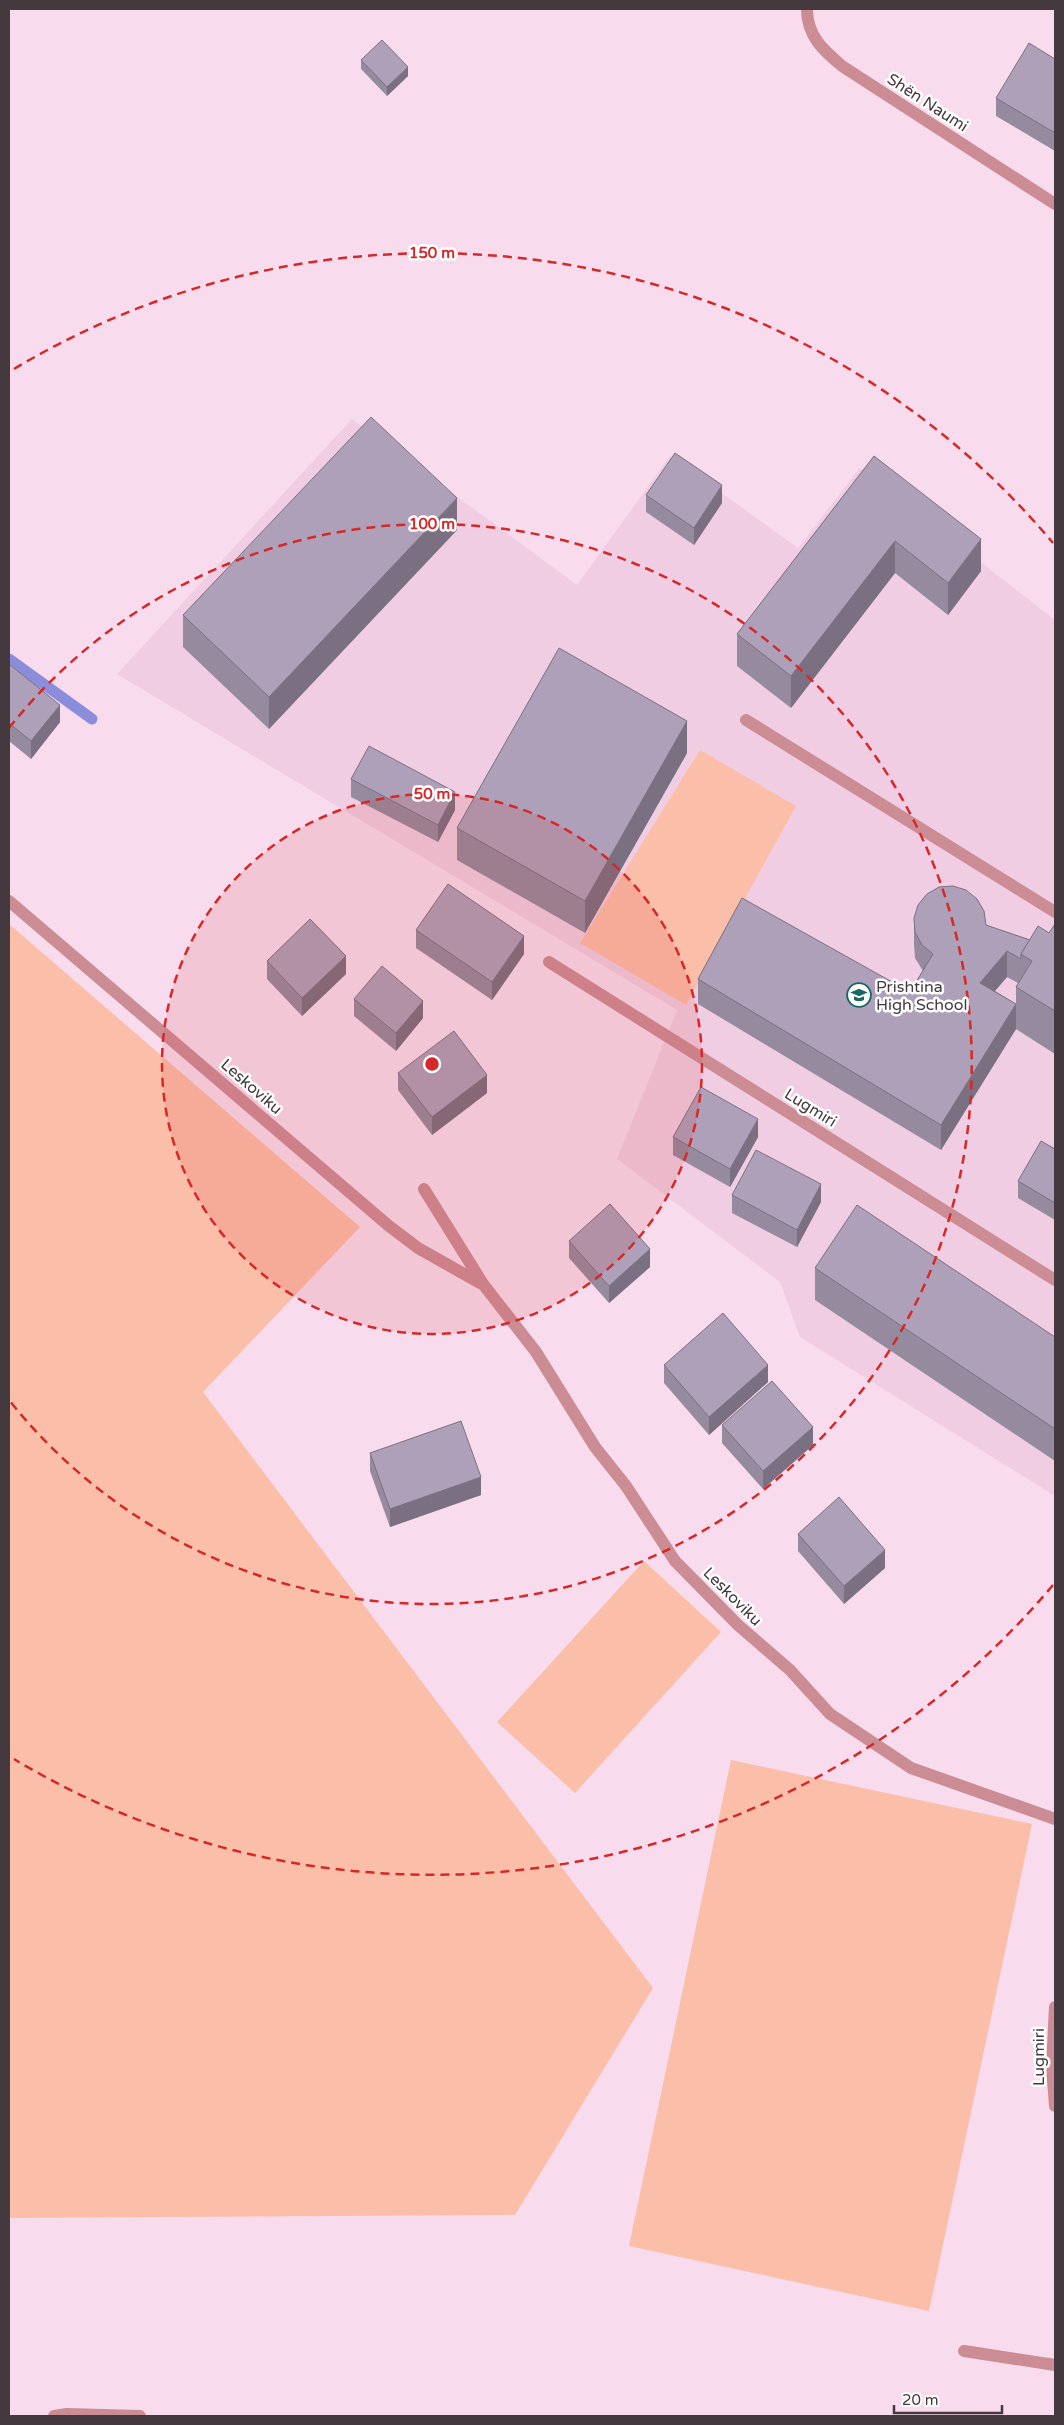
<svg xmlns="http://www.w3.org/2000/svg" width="1064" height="2425" font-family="'Varela Round',sans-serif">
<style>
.built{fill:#f0cde2}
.green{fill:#fbbea9}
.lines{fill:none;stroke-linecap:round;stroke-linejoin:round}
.stream{stroke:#8b8cda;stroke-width:11}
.minor{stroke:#cc8c94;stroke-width:12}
.wall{fill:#968a9e;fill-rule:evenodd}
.shaded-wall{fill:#7a7081}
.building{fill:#aea0b8;stroke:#7a7081}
.ring{fill:none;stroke:#d62828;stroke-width:2.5;stroke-dasharray:9 6}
.labels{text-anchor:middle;stroke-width:5;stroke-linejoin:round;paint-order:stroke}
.street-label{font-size:16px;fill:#44393f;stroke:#fff}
.poi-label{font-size:16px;fill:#44393f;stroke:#fff;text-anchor:start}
.centre{fill:#d62828;stroke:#fff;stroke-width:2.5}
.ring-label{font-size:15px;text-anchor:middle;font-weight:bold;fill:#d62828;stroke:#fff;stroke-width:5;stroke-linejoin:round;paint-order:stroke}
</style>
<rect width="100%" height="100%" fill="#f8dced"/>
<!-- built -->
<path class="built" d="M352,419L577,585L670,456L798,548L860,468L1055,620V1496L800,1337L780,1282L617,1159L677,1010L117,674Z"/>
<!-- green -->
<g class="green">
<path d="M700,750L796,806L686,1005L580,943Z"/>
<path d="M9,924L360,1227L203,1392L653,1988L515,2215L9,2218Z"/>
<path d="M644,1561L721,1632L575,1793L497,1722Z"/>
<path d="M731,1760L1032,1824L929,2311L629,2246Z"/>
</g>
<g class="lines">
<!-- stream -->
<path class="stream" d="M9,659L92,719"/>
<!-- minor -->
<g class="minor">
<path d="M807,9C807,36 823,50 842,66L1055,204"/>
<path d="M746,720L1055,912"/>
<path d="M9,901L389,1226L418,1248L480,1283"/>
<path d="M549,962L1055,1280"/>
<path d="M424,1189L483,1284L536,1352L595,1447L626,1486L675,1561L738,1625L790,1670L830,1714L911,1768L1055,1819"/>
<path d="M1055,2007L1052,2067L1055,2106"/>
<path d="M964,2351L1055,2365"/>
<path d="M54,2416L67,2414L140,2416"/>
</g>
</g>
<!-- wall -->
<g class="wall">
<path d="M1055,59V151L996,116V98Z"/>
<path d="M361,60L408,76L387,96L361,69Z"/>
<path d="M874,456L981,571L948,615L895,573L791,708L737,666V634Z"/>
<path d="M646,495L722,503L694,545L646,512Z"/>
<path d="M457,530L269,729L183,647V615Z"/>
<path d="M9,664L60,722L31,759L9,741Z"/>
<path d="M687,753L585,933L457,860V828Z"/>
<path d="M351,779L455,810L438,842L351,797Z"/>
<path d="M914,918L986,925L1030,940L1049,933L1055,924V1054L1016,1029L941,1150L698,1004V979L910,992L923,971L915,958L914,944ZM1007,977L1018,983L1016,987V1004L995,991Z"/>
<path d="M416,930L524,954L492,1000L416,948Z"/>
<path d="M267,961L346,974L302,1016L267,979Z"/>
<path d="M354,999L423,1018L396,1051L354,1016Z"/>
<path d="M398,1073L487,1093L432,1135L398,1090Z"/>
<path d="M673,1137H758L730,1187L673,1155Z"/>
<path d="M1055,1149V1220L1018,1198V1181Z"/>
<path d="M732,1195L821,1202L797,1247L732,1213Z"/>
<path d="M569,1241L650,1267L609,1303L569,1258Z"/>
<path d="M815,1268L1055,1337V1461L815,1300Z"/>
<path d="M664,1365L768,1382L709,1435L664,1383Z"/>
<path d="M722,1425L813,1445L763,1489L722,1443Z"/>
<path d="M370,1453L481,1495L390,1527L370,1471Z"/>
<path d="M798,1534L885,1568L844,1604L798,1551Z"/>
</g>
<!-- shaded-wall -->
<g class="shaded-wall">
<path d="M408,67V76L387,96V87Z"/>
<path d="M722,485V503L694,545V528Z"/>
<path d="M457,498V530L269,729V697Z"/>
<path d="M981,539V571L948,615V583Z"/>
<path d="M895,541V573L791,708V676Z"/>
<path d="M60,705V722L31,759V741Z"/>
<path d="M687,721V753L585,933V901Z"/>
<path d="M455,792V810L438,842V825Z"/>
<path d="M524,936V954L492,1000V982Z"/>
<path d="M1007,951V977L980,1008V983Z"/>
<path d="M346,956V974L302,1016V998Z"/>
<path d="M423,1001V1018L396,1051V1033Z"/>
<path d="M1016,1004V1029L941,1150V1125Z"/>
<path d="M487,1075V1093L432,1135V1117Z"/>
<path d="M758,1119V1137L730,1187V1169Z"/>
<path d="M821,1184V1202L797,1247V1230Z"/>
<path d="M650,1249V1267L609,1303V1286Z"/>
<path d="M768,1365V1382L709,1435V1417Z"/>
<path d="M813,1427V1445L763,1489V1471Z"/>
<path d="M481,1477V1495L390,1527V1509Z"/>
<path d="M885,1550V1568L844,1604V1586Z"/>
</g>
<!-- building -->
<g class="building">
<path d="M382,40L408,67L387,87L361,60Z"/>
<path d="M1029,43L1055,59V133L996,98Z"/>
<path d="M371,417L457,498L269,697L183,615Z"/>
<path d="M675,453L722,485L694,528L646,495Z"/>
<path d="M874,456L981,539L948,583L895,541L791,676L737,634Z"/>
<path d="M559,648L687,721L585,901L457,828Z"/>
<path d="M9,664L60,705L31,741L9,723Z"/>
<path d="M369,746L455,792L438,825L351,779Z"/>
<path d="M448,884L524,936L492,982L416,930Z"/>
<path d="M953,886L966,890L977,899L984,911L986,925L1030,940L1021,954V959L1007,951L980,983L1016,1004L941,1125L698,979L742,898L910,992L933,954L922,945L915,932L914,918L918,905L927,894L939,887Z"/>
<path d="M310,919L346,956L302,998L267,961Z"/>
<path d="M1055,924V1011L1016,987L1032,961L1021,954L1038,926L1049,933Z"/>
<path d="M382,966L423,1001L396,1033L354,999Z"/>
<path d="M454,1031L487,1075L432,1117L398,1073Z"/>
<path d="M701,1087L758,1119L730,1169L673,1137Z"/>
<path d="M1041,1141L1055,1149V1203L1018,1181Z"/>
<path d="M756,1150L821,1184L797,1230L732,1195Z"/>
<path d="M610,1204L650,1249L609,1286L569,1241Z"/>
<path d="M857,1205L1055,1337V1429L815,1268Z"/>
<path d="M723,1313L768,1365L709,1417L664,1365Z"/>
<path d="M772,1381L813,1427L763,1471L722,1425Z"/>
<path d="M461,1421L481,1477L390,1509L370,1453Z"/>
<path d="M839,1497L885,1550L844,1586L798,1534Z"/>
</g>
<!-- distance rings -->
<circle cx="432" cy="1064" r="270" fill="#d62828" fill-opacity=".12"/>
<g class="ring">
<circle cx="432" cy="1064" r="270"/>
<path d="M9 728A540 540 0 1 1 9 1400"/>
<path d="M1053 1585A811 811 0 0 1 14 1759M14 369A811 811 0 0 1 1053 543"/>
</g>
<!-- icons -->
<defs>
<g id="school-ring" transform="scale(1.25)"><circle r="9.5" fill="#fff" stroke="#1a6766" stroke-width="1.5"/><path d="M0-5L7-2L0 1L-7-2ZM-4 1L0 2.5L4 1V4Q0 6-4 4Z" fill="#1a6766"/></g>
</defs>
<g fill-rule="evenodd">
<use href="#school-ring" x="859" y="995"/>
</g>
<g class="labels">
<!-- street labels -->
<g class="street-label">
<text transform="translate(928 102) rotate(33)" y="6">Shën Naumi</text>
<text transform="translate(252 1086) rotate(41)" y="6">Leskoviku</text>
<text transform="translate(811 1107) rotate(32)" y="6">Lugmiri</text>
<text transform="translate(733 1596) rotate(45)" y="6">Leskoviku</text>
<text transform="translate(1038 2057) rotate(-90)" y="6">Lugmiri</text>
</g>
<!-- poi labels -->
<g class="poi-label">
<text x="876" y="992">Prishtina<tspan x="876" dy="18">High School</tspan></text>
</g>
</g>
<circle cx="432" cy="1064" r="8" class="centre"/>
<g class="ring-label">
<text x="432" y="258">150 m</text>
<text x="432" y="529">100 m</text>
<text x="432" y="799">50 m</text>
</g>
<!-- border -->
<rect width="1064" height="2425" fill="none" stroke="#44393f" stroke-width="20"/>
<!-- scale -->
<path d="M894 2405v8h108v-8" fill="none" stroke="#44393f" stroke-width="2.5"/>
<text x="902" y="2405" font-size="15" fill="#44393f" stroke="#ffffff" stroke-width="4" paint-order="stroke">20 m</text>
</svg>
